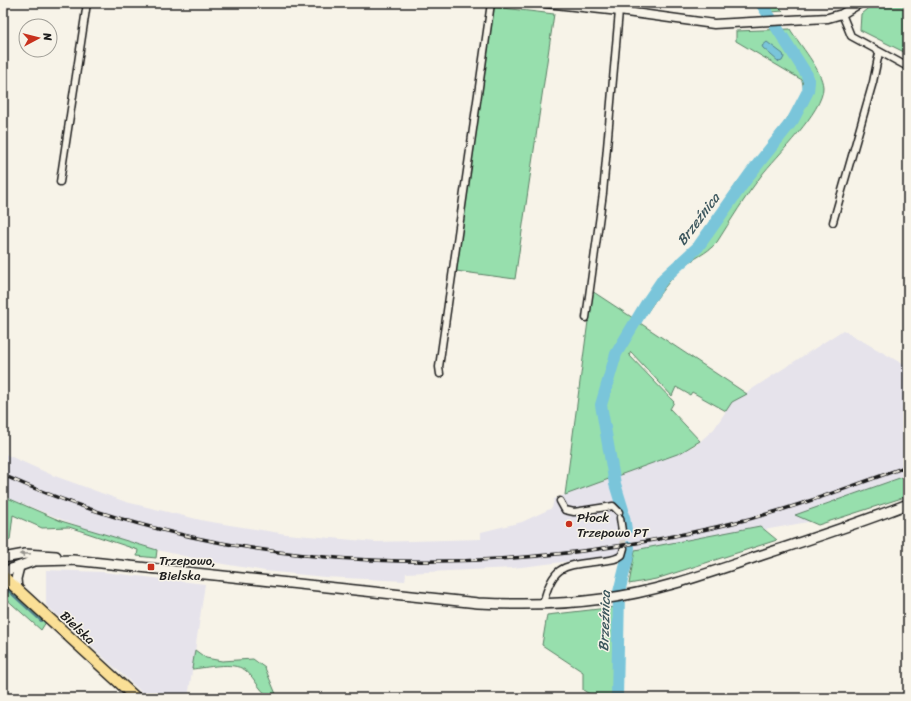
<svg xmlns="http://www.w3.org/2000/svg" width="911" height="701" font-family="Sriracha,sans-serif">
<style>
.built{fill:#e6e3eb}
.green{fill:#97dfad;stroke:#5a7e64}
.water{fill:#7ac5da;stroke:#54818e}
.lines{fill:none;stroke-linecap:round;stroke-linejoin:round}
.stream{stroke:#54818e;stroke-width:2}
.river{stroke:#7ac5da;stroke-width:12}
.minor-tunnel{stroke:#d6d3c9;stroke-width:6;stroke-dasharray:6 3;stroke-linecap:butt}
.minor-casing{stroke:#1c1c1c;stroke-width:9}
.tertiary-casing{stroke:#1c1c1c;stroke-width:11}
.secondary-casing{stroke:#1c1c1c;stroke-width:12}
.primary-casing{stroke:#1c1c1c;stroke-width:13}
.minor{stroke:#f7f3e8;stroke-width:6}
.tertiary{stroke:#f7f3e8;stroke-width:8}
.secondary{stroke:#f7f3e8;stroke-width:9}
.primary{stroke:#fadf96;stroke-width:10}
.rail-casing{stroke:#1c1c1c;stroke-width:3.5}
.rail{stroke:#f7f3e8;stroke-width:2;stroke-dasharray:6;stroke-linecap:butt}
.oneway{fill:#94928c}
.poi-dot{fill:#c8321e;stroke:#f7f3e8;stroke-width:1.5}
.labels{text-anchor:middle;stroke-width:3;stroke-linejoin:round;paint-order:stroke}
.poi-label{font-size:13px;fill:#1c1c1c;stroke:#f7f3e8;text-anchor:start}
.street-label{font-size:13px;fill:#1c1c1c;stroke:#f7f3e8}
.water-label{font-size:14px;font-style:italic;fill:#3d575e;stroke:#f7f3e8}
</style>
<rect width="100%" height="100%" fill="#f7f3e8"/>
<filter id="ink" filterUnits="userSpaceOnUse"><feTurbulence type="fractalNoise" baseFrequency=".025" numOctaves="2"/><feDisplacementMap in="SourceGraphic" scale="8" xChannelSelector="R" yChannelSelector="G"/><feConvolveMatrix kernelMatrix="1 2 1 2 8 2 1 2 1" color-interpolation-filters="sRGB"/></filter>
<g filter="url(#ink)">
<!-- built -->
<g class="built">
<path d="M843,330L908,367V494L852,514L653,550L571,561L513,568L406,573L405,581L325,577L265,571L211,562L157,550L81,527L3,496V453L52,475L126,502L205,521L286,534L376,542L481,539V532L522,522L552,508L554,499L680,453L696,445L714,429L732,402Z"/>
<path d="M46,570L104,572L205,584L188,698H148L46,605Z"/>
</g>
<!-- green -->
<g class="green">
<path d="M765,3H775L783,11L771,12Z"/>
<path d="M874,3H908V54L860,30L861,14Z"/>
<path d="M494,7L554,14L515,279L456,271Z"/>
<path d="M790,29C799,44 822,70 823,87C824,111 776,156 761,176C745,197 731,220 717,242C707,254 693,258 682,268C665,284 653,304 640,323L747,394L732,402L726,411L692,392L690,395L676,387L672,396L631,352L629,355L674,402L670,409L700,441L680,453L565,495L592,291L633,318L657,283L696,244L737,183L784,123L799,102L804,91L802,80L736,41V31Z"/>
<path d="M908,475V496L818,525L795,515Z"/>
<path d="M3,496L61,521L157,550L156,558L137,556L138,550L69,527L42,528L13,515L10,540H3Z"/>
<path d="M760,526L777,540L656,579L629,584L635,550Z"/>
<path d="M3,583L46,622L41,630L3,596Z"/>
<path d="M616,607L615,698H596L583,690V672L542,645L547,615Z"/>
<path d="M195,650L206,658L222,661L253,659L265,668L276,694L274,698C260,695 256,678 245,670C232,661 206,668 192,669Z"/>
</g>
<!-- water -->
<path class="water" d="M767,42L783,54L784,57L782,61L779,62L763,48L762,46Z"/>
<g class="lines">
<!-- stream -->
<path class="stream" d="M3,586L41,621"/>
<!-- river -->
<g class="river">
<path d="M623,510L615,484L601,405L616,354L646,304L663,279L698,247L750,174L793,120L808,91L809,82L807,75L761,3"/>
<path d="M624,517L626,530"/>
<path d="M617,698L619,592L628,556L629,547"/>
</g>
<!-- minor-tunnel -->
<path class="minor-tunnel" d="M622,531L624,548"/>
<!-- minor casing -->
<g class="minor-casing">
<g id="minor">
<path d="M842,14L851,36L908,67"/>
<path d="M60,182L87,3"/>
<path d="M833,222L873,82L879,53"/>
<path d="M586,318L603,193L619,11"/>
<path d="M440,374L439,367L491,3"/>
<path d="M560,501L565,510L574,512L613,506L619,512"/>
<path d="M620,518L622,531"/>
<path d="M543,604C553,563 564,566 602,561C610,560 616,560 622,555L624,548"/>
</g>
</g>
<!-- tertiary casing -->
<g class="tertiary-casing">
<path id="tertiary" d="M546,3L619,11L714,24L828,18L842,14L860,3"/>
</g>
<!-- secondary casing -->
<g class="secondary-casing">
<g id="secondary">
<path d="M3,558L25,554L56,556"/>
<path d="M3,572L34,561L73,560L478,603C519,605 560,605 602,599C657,592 709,573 762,555C811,539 860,523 908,504"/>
<path d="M17,589L16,579L19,567"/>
</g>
</g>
<!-- primary casing -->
<g class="primary-casing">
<path id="primary" d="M3,576L136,698"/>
</g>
<!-- minor -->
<use href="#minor" class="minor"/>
<!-- tertiary -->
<use href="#tertiary" class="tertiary"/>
<!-- secondary -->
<use href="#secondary" class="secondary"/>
<!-- primary -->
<use href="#primary" class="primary"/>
<!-- rail casing -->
<g class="rail-casing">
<path id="rail" d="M3,475C237,580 503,582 749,519C803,505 855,485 908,466"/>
</g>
<!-- rail -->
<use href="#rail" class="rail"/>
</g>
<!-- one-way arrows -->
<defs><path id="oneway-solid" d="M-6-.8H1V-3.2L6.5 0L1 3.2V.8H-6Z"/></defs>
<use class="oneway" href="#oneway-solid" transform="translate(25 554) rotate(177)"/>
</g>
<!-- markers -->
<g class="poi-dot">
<circle cx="569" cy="524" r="4"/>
<rect x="147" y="563" width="8" height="8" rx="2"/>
</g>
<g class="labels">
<!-- poi labels -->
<g class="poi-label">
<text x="577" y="522">Płock<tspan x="577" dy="15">Trzepowo PT</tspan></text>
<text x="159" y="565">Trzepowo,<tspan x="159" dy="15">Bielska</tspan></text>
</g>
<!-- street labels -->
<g class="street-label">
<text transform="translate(78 627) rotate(43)" y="5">Bielska</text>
</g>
<!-- water labels -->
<g class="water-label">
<text transform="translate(698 219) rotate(-53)" y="5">Brzeźnica</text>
<text transform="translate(604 621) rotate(-88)" y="5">Brzeźnica</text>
</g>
</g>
<!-- margin -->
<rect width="911" height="701" fill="none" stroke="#f7f3e8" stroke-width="16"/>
<rect x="8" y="8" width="895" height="685" fill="none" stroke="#1c1c1c" stroke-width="1.5" filter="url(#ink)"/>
<!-- north arrow -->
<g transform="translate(38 38) rotate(83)"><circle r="19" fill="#f7f3e8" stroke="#9f9d96"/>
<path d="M0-3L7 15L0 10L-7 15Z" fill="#c8321e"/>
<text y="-6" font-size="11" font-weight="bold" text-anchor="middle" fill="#1c1c1c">N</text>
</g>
</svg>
